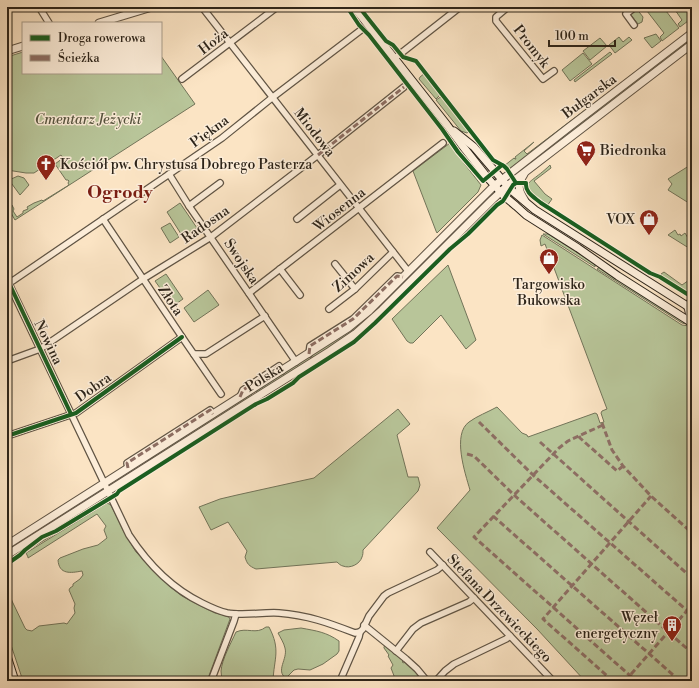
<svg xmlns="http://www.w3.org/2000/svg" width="699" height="688" font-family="'Libre Bodoni',serif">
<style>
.green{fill:#b8c599;stroke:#727459}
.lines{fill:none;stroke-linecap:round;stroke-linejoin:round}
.minor-casing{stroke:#605444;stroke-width:8}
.tertiary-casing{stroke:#605444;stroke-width:9}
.secondary-casing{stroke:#2d2419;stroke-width:9}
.minor{stroke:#fcedd9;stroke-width:5.5}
.tertiary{stroke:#fcedd9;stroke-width:7}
.secondary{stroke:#fcedd9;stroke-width:7}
.quiet{stroke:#8d6e63;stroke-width:3;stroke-dasharray:6 3;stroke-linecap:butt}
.cycleway-casing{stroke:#fcedd9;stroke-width:6}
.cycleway{stroke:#1b5e20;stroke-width:4}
.labels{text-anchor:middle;stroke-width:3;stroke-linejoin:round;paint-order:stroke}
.street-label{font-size:14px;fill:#2d2419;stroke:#fcedd9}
.park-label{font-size:14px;font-style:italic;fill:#57543f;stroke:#fcedd9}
.poi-label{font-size:14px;fill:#2d2419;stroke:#fcedd9;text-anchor:start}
.district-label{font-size:18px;font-weight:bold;fill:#7a1f14;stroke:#fcedd9}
</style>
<rect width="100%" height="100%" fill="#fbe4c4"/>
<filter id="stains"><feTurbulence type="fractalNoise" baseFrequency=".005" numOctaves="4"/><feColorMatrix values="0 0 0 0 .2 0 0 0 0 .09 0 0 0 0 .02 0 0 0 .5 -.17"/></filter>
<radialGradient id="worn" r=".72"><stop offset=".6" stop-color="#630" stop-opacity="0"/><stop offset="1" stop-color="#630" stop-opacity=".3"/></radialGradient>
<!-- green -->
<g class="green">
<path d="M656,7H663L679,28L662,41L660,37L664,33L647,11L650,8L652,10Z"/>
<path d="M673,7H691L692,18L680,27L678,24L682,20Z"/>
<path d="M636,8L643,17L642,22L638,24L631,15V13Z"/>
<path d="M692,29V30L508,170L504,166L514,158L515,159H516L515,157L534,142L524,151L527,154Z"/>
<path d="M656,34L661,41L652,48L644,38Z"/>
<path d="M619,37L623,42L629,37L632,40L615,53L609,45Z"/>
<path d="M692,37V38L672,56L513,177V176L543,154L556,141Z"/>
<path d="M600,38L607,46L590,60L583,51Z"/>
<path d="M23,52V73H161V56L195,104L15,220L8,208L12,205L14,209L13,211L17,217L23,213V211L28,209L27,207L34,203L42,200L43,201L69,185L68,183L69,181L68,180H66L55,164L63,158L61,155L34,173H26L7,170V57Z"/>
<path d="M610,52L612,54L575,82L574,80Z"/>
<path d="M583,53L592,64L570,81L562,70Z"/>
<path d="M425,73L441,94L436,99L419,79L420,77Z"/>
<path d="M442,96L470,131L467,133L461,131L436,100Z"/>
<path d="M440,121L460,150L482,178H481L458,151L438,122Z"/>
<path d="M450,143L460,158L481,185L478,192L437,233L436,231L413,171Z"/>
<path d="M692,164V205L668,190L672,184L668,179Z"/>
<path d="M550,165L551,168L534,181L545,194L552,199L547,206C513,182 528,187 550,165Z"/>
<path d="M18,176L24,178L29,185L20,195L9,180Z"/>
<path d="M180,203L197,228L183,237L167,212Z"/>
<path d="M494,205L495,206L468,233L449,249L390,308V306L448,248L467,232Z"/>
<path d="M496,207L497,208L470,235L451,250L390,312L389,311L451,250L469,234Z"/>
<path d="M170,223L179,237L170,243L161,228Z"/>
<path d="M460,224L446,241L388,300L350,334L257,394L256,391L321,349L357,325Z"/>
<path d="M675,230L678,235L680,234L681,236L685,233L692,245V250L668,235Z"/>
<path d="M543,234H548L595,264V267Z"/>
<path d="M542,235L682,325L689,326L688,328L691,330L692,329V681H585L537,629L437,528L470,490C465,473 452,434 469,422C477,416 488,412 497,407L522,433L527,435L528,437L595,413L597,414L600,423L604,422L601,413L602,411L607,409L545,244L541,246L540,240Z"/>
<path d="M448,265L476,340L466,349L441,315L413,343H410L407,341L392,319Z"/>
<path d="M600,267L690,325L682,323L597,269Z"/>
<path d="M664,272L682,285L692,278V287L689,291L685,292L660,276L661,274Z"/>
<path d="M166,274L183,299L173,306L155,281Z"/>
<path d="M208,290L219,305L194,322L184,308Z"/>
<path d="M251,394L253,396L115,483V482L144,464L161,451Z"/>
<path d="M398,409L410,424L397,435L408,477H418L420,485L418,491L363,550C363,552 363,555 362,557C360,564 350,569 343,566C341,566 338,563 337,562L256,569C249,566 247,564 245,557L247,551L228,522L211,530L199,507L220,499L237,495L314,478Z"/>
<path d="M222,423H224L119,489L118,488Z"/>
<path d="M107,503L111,505L124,532L136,552L169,586L182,596L199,605L215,613L228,616L230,619L207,681H23L7,633V585L12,601L25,628L27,630L32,631L39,626L64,623L67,624L75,613L74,608L75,604L69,590L70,588L73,586V584L80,579L83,575L82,571C71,573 59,575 58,560L60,558L83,549L98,545L107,538L104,530L106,526L97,514L28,558V557L26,553Z"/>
<path d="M100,505V506L25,552L26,550L42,539L57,532Z"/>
<path d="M266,627H269C281,650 274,658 273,681H222C222,678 221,674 221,671C222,659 231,643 236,632C247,627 256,635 266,627Z"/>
<path d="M301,628C317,631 326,632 339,641V651L337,654L323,664L310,670L298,669L294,670L286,678C275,671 288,659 285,648C284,643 280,637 278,633L284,630Z"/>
<path d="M385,645L404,660L402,662L404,663L406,661L416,671L424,681H396L391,668L393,665L388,656L389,655L384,648V647Z"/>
</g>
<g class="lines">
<!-- minor casing -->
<g class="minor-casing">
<g id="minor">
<path d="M39,7L49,23"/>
<path d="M202,7L408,271"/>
<path d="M508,7L496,17V21L543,79L554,71"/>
<path d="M634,25L626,14L635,7"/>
<path d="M395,58L460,7"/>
<path d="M182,79L277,7"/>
<path d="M169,174L189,206L296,362"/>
<path d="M189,206L220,183"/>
<path d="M103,219L182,337L221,394"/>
<path d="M297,219L340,185"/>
<path d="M335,264L355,289"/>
<path d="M280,269L300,295"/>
<path d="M7,278L11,288L129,535C148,564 171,588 202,603C210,607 218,611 227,613C244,616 262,612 279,613C307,615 329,623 355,633L360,632"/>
<path d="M7,284L14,280L222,138L273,97L361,30"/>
<path d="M249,293L443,143"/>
<path d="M692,299L687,306L690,318L692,321"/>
<path d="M329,309L355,289L393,252"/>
<path d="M194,354H206L265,316"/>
<path d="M309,354L310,346L353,319L397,276L403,277"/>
<path d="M7,361L40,349L143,279L211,237L331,145L404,87"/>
<path d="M240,397L243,390L279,366L282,371"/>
<path d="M7,436L76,413L182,337"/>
<path d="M128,468L127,463L210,410L213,414"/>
<path d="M430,552L553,681"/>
<path d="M364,625L406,659L417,669L427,681"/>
<path d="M396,651L413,629L421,623L469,602L474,598"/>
<path d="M211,681L234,621L236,614"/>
<path d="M340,681L356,644L359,637L360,632L363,629L369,616L384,596L388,593L437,570L443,565"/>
<path d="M436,681L445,671L454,664L506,639L510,636"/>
</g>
</g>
<!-- tertiary casing -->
<g class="tertiary-casing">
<g id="tertiary">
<path d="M99,23L152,7"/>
<path d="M7,51L23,46"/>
<path d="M524,174C517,185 518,190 525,201"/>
<path d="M7,545L348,328L369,311L494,186L568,128L692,33"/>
<path d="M7,555L236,410L330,351L355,334L382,310L492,200L507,186L692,44"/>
</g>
</g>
<!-- secondary casing -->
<g class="secondary-casing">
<g id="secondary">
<path d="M354,7L447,125L461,144L487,177L503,195L516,206L526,215L578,248L618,276L692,323"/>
<path d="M454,131L474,147L510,189L535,210L692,309"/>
<path d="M7,656L15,681"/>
<path d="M7,678L8,681"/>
</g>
</g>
<!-- minor -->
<use href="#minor" class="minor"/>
<!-- tertiary -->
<use href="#tertiary" class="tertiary"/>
<!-- secondary -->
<use href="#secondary" class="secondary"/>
<!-- quiet -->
<g class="quiet">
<path d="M318,155L404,87"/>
<path d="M309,354L310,346L353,319L397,276L403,277"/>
<path d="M240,397L243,390L279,366L282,371"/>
<path d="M479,422L533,475L692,615"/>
<path d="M602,423L612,450L623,466L651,496L692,533"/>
<path d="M603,425L568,441L559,448L474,537L636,681"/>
<path d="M579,436L580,438L617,471L623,466"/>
<path d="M540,442L692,578"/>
<path d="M467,454L474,456L514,495L692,653"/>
<path d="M128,468L127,463L210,410L213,414"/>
<path d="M493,516L680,681"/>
<path d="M613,681L543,619L651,496"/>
<path d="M625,681L692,605"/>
</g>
<!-- cycleway casing -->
<g class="cycleway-casing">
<g id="cycleway">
<path d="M347,7L359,25L369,35L442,129L458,152L483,181L502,165"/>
<path d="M359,7L386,41L393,45L403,57L416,61L493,160L504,166L507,169L516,183"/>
<path d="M9,283L71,414"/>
<path d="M7,436L76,413L182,337"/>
<path d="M7,564L20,555L25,550L42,537L56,531L117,494L119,491L256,404L267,399L293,383L299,377L354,342L375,323L450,249L468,234L497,205L503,201L513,185L516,183H526C525,193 534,197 541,203L650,273L660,277L692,297"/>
</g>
</g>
<!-- cycleway -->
<use href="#cycleway" class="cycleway"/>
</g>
<!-- icons -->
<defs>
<g id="supermarket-pin" transform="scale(1)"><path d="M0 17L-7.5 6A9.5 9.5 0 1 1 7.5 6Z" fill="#8f2418" stroke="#fcedd9"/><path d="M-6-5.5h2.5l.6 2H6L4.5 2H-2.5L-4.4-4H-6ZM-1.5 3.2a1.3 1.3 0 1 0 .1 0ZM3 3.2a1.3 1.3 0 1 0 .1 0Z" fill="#fff"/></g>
<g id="church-pin" transform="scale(1)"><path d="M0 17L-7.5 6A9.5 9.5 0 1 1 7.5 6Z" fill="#8f2418" stroke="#fcedd9"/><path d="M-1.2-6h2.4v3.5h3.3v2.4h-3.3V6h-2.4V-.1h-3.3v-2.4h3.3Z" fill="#fff"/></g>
<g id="shop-pin" transform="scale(1)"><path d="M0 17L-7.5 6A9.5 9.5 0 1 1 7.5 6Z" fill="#8f2418" stroke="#fcedd9"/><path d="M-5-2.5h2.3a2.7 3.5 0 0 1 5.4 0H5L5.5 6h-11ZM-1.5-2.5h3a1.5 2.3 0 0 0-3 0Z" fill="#fff"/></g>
<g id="building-pin" transform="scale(1)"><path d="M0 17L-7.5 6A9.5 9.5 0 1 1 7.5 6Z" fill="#8f2418" stroke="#fcedd9"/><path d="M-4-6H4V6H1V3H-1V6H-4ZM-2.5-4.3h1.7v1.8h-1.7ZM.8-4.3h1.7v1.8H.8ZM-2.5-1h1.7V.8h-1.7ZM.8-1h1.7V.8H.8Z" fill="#fff"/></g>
</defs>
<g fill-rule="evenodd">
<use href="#supermarket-pin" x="586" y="150"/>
<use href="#church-pin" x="46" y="164"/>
<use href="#shop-pin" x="649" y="219"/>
<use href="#shop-pin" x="549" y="258"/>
<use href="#building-pin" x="672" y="625"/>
</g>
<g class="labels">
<!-- street labels -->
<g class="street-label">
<text transform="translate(213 41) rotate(-37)" y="5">Hoża</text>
<text transform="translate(532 46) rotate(52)" y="5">Promyk</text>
<text transform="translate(589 96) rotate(-37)" y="5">Bułgarska</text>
<text transform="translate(209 131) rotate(-36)" y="5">Piękna</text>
<text transform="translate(315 132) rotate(52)" y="5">Miodowa</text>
<text transform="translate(339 209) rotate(-38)" y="5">Wiosenna</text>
<text transform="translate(205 224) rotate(-35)" y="5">Radosna</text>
<text transform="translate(242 261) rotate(56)" y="5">Swojska</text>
<text transform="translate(353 272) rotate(-43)" y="5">Zimowa</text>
<text transform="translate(171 300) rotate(56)" y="5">Złota</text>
<text transform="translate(49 342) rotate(64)" y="5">Nowina</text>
<text transform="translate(264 377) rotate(-32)" y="5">Polska</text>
<text transform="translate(93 387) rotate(-35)" y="5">Dobra</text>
<text transform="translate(500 608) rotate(46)" y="5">Stefana Drzewieckiego</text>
</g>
<!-- park labels -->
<g class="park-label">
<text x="88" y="124">Cmentarz Jeżycki</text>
</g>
<!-- poi labels -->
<g class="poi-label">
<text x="600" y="155">Biedronka</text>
<text x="60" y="169">Kościół pw. Chrystusa Dobrego Pasterza</text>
<text x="635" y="224" text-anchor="end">VOX</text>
<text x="549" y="289" text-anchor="middle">Targowisko<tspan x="549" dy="16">Bukowska</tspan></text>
<text x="658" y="622" text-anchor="end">Węzeł<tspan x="658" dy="16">energetyczny</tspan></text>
</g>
<!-- district labels -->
<g class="district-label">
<text x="120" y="198">Ogrody</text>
</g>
</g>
<!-- margin -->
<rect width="699" height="688" fill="none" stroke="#fbe4c4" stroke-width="24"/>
<rect x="8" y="8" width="683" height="672" fill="none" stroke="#2d2419" stroke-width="2"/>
<rect x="12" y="12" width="675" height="664" fill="none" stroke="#2d2419"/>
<!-- legend -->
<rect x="22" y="22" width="140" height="52" fill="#fcedd9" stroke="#a99d8c"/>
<rect x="30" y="35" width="20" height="6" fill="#1b5e20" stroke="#a99d8c"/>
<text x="58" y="42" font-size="12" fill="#2d2419">Droga rowerowa</text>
<rect x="30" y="55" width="20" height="6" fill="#8d6e63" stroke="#a99d8c"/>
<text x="58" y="62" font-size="12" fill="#2d2419">Ścieżka</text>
<!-- scale -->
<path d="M549 40v6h66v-6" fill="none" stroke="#2d2419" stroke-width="2"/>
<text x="555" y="40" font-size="12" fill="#2d2419" stroke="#fcedd9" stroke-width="3" paint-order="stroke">100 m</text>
<rect width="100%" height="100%" filter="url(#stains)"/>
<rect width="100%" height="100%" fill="url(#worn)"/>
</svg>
